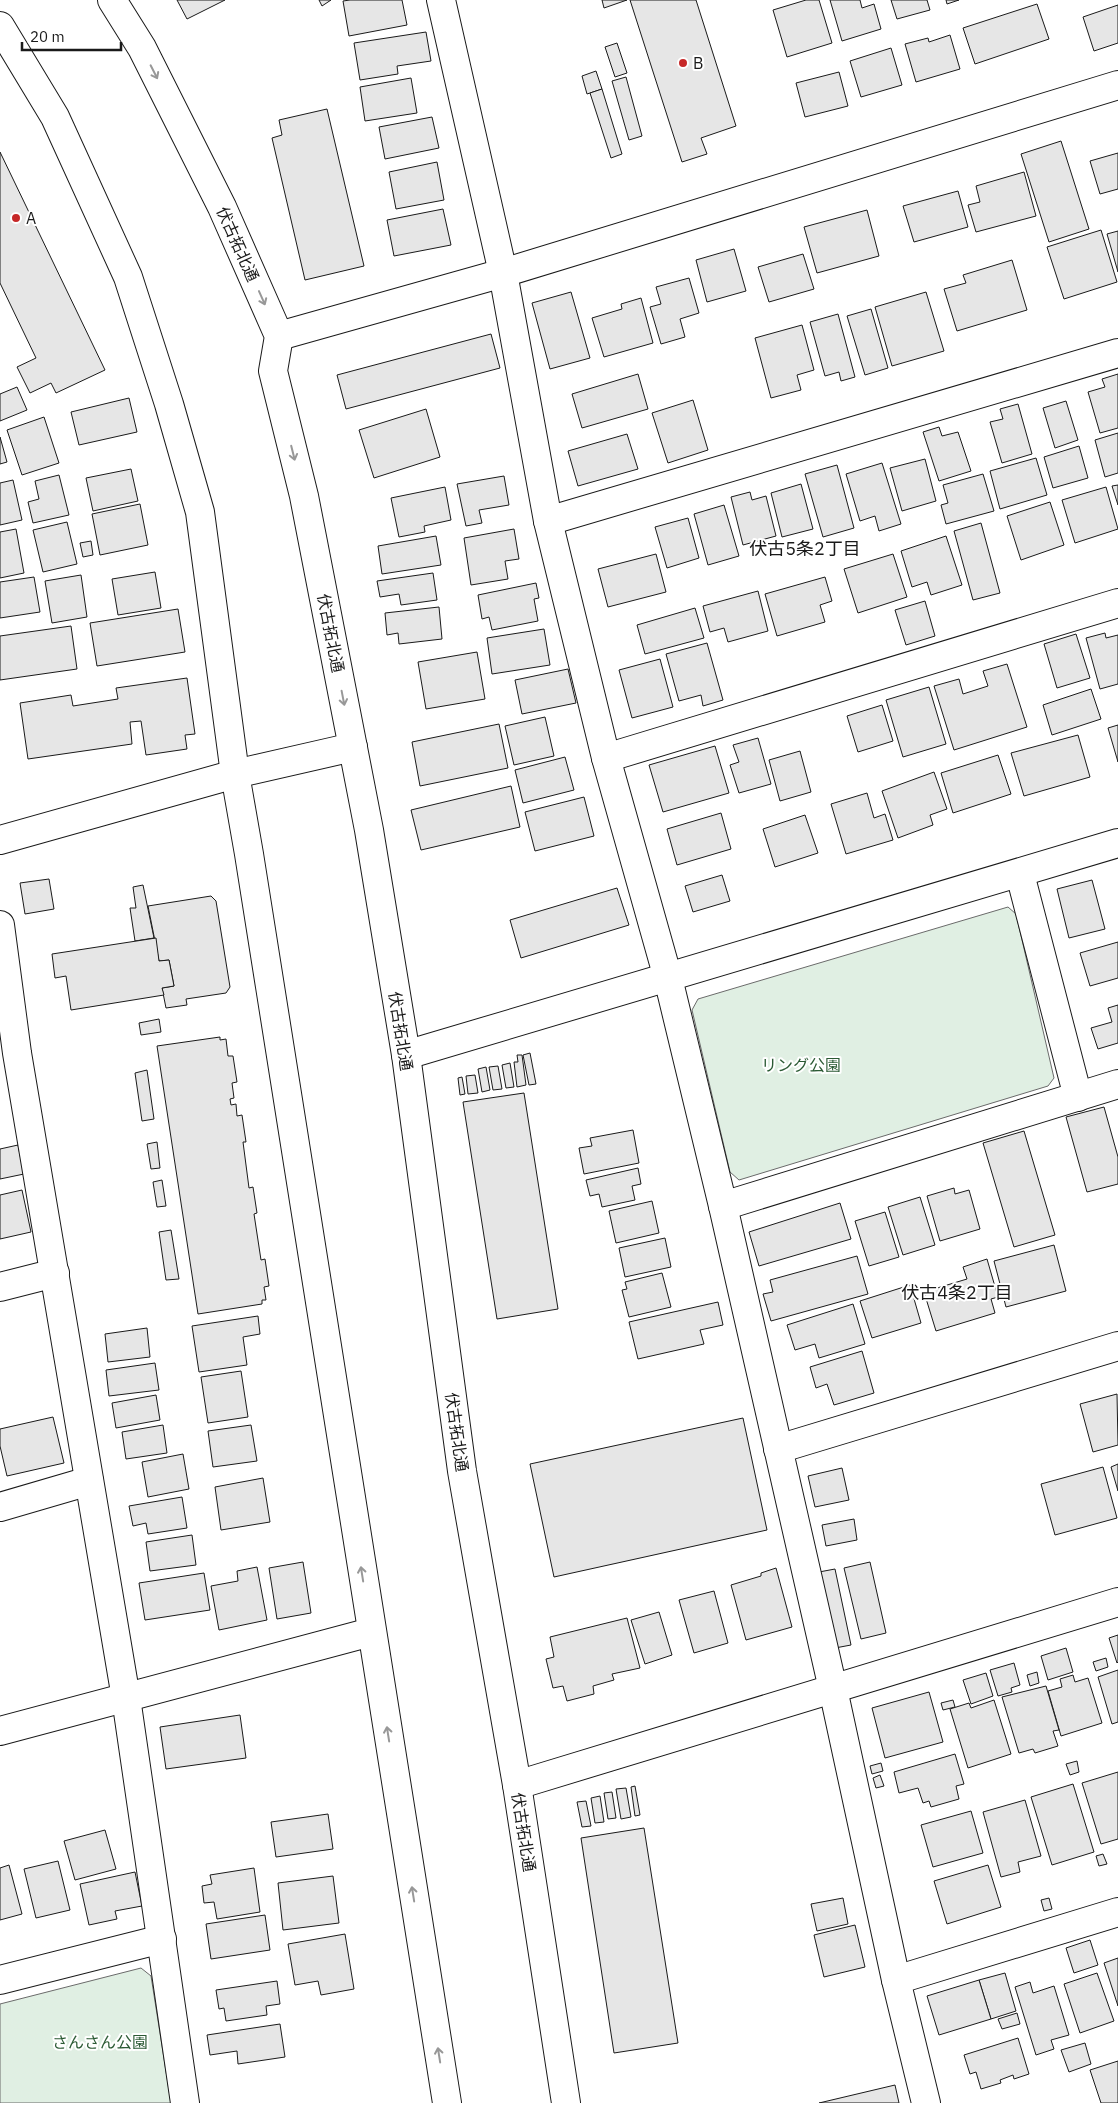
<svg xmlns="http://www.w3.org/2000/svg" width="1118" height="2103" font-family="'IBM Plex Sans','Noto Sans JP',sans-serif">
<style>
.green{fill:#e0efe3;stroke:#6a6a6a}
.building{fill:#e6e6e6;stroke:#1a1a1a}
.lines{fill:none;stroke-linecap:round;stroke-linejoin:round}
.minor-casing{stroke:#1a1a1a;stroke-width:30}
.minor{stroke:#fff;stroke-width:28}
.oneway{stroke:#989898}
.poi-dot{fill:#c62828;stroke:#fff;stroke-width:2}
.labels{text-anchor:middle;stroke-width:4;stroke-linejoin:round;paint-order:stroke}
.poi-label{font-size:16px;fill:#1a1a1a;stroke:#fff;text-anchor:start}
.street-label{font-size:16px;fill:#1a1a1a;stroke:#fff}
.park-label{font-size:16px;fill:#2b5a34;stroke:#fff}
.neighbourhood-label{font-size:18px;fill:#1a1a1a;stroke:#fff}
</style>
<rect width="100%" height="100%" fill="#fff"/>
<!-- green -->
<g class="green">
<path d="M1008,907L1016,914L1054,1078L1048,1086L739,1180L730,1172L692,1010L698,999Z"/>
<path d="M141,1968L151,1976L171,2103H0V2004Z"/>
</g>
<!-- building -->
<g class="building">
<path d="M177,0H225L187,19Z"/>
<path d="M319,0H331L322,6Z"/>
<path d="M350,0H402L407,25L349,36L343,1Z"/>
<path d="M602,0H627L604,8Z"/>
<path d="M630,0H696L736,126L701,138L707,154L682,162Z"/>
<path d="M806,0H819L832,43L787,57L773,10Z"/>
<path d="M830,0H860L862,8L874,4L881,29L842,41Z"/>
<path d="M891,0H927L930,10L897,19Z"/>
<path d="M946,0H959L947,4Z"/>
<path d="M1037,4L1049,39L975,64L963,28Z"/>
<path d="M1118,5V43L1094,51L1083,17Z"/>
<path d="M426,32L431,61L397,66L398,74L360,80L354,43Z"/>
<path d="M950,35L960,69L916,82L905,44L928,38L929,42Z"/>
<path d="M617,43L627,73L615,77L605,47Z"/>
<path d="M891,48L902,85L861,97L850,61Z"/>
<path d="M596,71L602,89L587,94L582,76Z"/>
<path d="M839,72L848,106L805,117L796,83Z"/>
<path d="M626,77L642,136L629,140L612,81Z"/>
<path d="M411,78L417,113L365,121L360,87Z"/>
<path d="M602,89L622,154L611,158L590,93Z"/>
<path d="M327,109L364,266L305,280L272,138L282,135L279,120Z"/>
<path d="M432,117L439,148L385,159L379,127Z"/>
<path d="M1061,141L1089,229L1049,242L1021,154Z"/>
<path d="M0,152L105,370L56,393L51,383L30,393L17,367L36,358L0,283Z"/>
<path d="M1118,153V189L1100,194L1090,161Z"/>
<path d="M437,162L444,200L396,209L389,172Z"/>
<path d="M1024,172L1036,216L976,232L968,205L980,202L976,186Z"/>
<path d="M958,191L968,227L914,242L903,206Z"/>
<path d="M443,209L451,245L394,256L387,220Z"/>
<path d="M867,210L879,256L817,273L804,227Z"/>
<path d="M1101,230L1117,282L1064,299L1047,247Z"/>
<path d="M1118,231V272L1107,234Z"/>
<path d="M734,249L746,291L707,302L696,260Z"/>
<path d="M803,254L814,289L769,302L758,267Z"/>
<path d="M1012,260L1027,310L957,331L944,289L966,283L963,275Z"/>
<path d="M689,278L699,313L680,319L685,337L661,344L650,307L661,304L656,287Z"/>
<path d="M571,292L590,358L550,369L532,303Z"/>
<path d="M926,292L944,351L892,366L875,307Z"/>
<path d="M641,298L653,343L604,357L592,318L622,309L621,304Z"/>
<path d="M871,309L888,368L865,375L847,316Z"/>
<path d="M838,314L855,377L841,381L839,372L825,376L810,322Z"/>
<path d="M802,325L814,370L797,375L801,390L771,398L755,338Z"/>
<path d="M491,334L500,368L346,409L337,375Z"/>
<path d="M638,374L648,409L582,428L572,394Z"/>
<path d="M1118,374V428L1100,433L1088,392L1105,387L1102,379Z"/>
<path d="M17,387L27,410L0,421V394Z"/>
<path d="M129,398L137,432L79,445L71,412Z"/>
<path d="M693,400L708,450L668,463L652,413Z"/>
<path d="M1066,401L1078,440L1055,448L1043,408Z"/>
<path d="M1018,404L1032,454L1002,463L990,422L1003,419L1000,409Z"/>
<path d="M426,409L440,457L374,478L359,430Z"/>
<path d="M44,417L59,463L22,475L7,430Z"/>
<path d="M939,427L942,436L958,432L971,471L939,481L923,432Z"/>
<path d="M1118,433V473L1105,477L1095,440Z"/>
<path d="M627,434L638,469L578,486L568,451Z"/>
<path d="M0,437L7,462L0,464Z"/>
<path d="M1079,446L1088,478L1053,488L1044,457Z"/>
<path d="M1036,458L1047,495L1000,509L990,471Z"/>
<path d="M925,459L936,501L902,511L890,468Z"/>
<path d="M882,463L901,524L879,531L875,516L860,521L846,474Z"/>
<path d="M837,465L854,528L823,537L805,474Z"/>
<path d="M131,469L138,501L93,511L86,478Z"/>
<path d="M983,474L994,511L946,524L941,505L948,503L943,485Z"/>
<path d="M59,475L69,515L33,523L28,502L39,499L35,481Z"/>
<path d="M504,476L509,505L479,510L482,523L466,526L457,484Z"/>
<path d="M13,480L22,520L0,525V483Z"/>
<path d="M801,484L813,529L782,537L771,493Z"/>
<path d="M1118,485V505L1112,486Z"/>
<path d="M445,487L451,520L424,526L425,532L399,537L391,498Z"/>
<path d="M1106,487L1118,529L1075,543L1062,500Z"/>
<path d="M750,492L752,500L766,496L776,536L743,545L731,497Z"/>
<path d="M1050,502L1064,545L1021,560L1007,516Z"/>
<path d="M140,504L148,545L100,555L92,514Z"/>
<path d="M724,505L739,556L708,565L694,514Z"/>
<path d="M688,518L699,558L667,568L655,527Z"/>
<path d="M67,522L77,564L43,572L33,530Z"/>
<path d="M981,523L1000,593L973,600L954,531Z"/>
<path d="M16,529L24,573L0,578V532Z"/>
<path d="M514,529L519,559L505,561L508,579L471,585L464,538Z"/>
<path d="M436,536L441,565L382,574L378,546Z"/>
<path d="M946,536L962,585L931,595L927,582L912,587L901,551Z"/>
<path d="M91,541L93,555L83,557L80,543Z"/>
<path d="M656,554L666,592L608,607L598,569Z"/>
<path d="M893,554L907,597L858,613L844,569Z"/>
<path d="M155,572L161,608L118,615L112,579Z"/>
<path d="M433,573L437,600L401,605L399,594L380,597L377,581Z"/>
<path d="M81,575L87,617L52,623L45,581Z"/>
<path d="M34,577L40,612L0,618V582Z"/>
<path d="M825,577L832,601L820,605L825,622L777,636L765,594Z"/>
<path d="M536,583L539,598L534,599L538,621L492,630L489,617L482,619L478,595Z"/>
<path d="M758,591L768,631L728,642L724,628L710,632L703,606Z"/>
<path d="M925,601L935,636L906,645L895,610Z"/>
<path d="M439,607L442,639L399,644L398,633L387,635L385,613Z"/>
<path d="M695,608L704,638L645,654L637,625Z"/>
<path d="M178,609L185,652L97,666L90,623Z"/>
<path d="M71,626L77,669L0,680V636Z"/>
<path d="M544,629L550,665L492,674L487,638Z"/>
<path d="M1105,633L1106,638L1118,635V684L1100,689L1086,638Z"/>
<path d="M1076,634L1090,678L1057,688L1044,644Z"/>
<path d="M707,643L723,700L703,706L701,695L679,701L666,654Z"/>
<path d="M477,652L485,699L426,709L418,662Z"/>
<path d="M660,659L673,707L632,718L619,670Z"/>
<path d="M1007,664L1027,727L954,750L934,686L959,679L963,694L988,686L983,671Z"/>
<path d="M568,669L576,703L522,714L515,680Z"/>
<path d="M187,678L195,734L185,735L187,749L146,755L141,721L130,722L132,744L28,759L20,703L71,695L73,706L118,699L116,688Z"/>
<path d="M929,687L946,744L903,757L886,700Z"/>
<path d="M1091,689L1101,719L1052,735L1043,705Z"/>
<path d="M882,705L893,741L858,752L847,716Z"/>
<path d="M545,717L554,756L514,765L505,726Z"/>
<path d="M499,724L508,768L420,786L412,742Z"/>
<path d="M1118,725V762L1108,728Z"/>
<path d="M1078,735L1090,777L1024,796L1011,753Z"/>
<path d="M758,738L771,784L739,793L730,765L739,762L733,745Z"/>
<path d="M715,746L729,793L663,812L649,765Z"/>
<path d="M800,751L811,792L780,801L769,760Z"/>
<path d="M998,755L1011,794L953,813L941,773Z"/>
<path d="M565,757L574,790L523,803L515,770Z"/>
<path d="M934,772L947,809L930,815L933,825L898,838L882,791Z"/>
<path d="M511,786L520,827L421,850L411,810Z"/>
<path d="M867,793L874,818L885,814L893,840L846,854L831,804Z"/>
<path d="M584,797L594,836L535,851L525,812Z"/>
<path d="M721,813L731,849L677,865L667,829Z"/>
<path d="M805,815L818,853L775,867L763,829Z"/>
<path d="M722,875L730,901L693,912L685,886Z"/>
<path d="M49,879L54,909L25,914L20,883Z"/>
<path d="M1092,880L1105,929L1069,938L1057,889Z"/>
<path d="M143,885L154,938L135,941L130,908H136L133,887Z"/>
<path d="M617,888L629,925L521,958L510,920Z"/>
<path d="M211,896L216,901L230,987L226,993L186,999L187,1005L166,1008L162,988L174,986L169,960L159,961L148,906Z"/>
<path d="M156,938L159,961L169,960L174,986L162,988L164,995L71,1010L66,976L55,978L52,954Z"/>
<path d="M1118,942V978L1090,986L1080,953Z"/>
<path d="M1118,1005V1043L1098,1049L1091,1028L1112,1022L1108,1008Z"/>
<path d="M159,1019L161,1032L141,1035L139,1023Z"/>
<path d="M220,1037V1040L226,1039L228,1056H233L237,1082L232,1083L234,1098L230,1099L231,1105L236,1104L237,1116L242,1115L246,1142H243L249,1188L253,1187L257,1213L254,1214L261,1260L265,1259L269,1286L264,1287L266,1300H262V1304L198,1314L157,1046Z"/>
<path d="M530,1053L536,1084L529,1085L523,1055Z"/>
<path d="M517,1055H522L526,1085L517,1087L514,1062H518Z"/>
<path d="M510,1063L514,1087L506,1088L502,1065Z"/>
<path d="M498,1066L502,1089L493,1090L489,1067Z"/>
<path d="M486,1067L490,1090L482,1092L478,1069Z"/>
<path d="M147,1070L154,1119L142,1121L135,1073Z"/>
<path d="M475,1075L478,1093L468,1094L466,1076Z"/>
<path d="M462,1077L465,1094L460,1095L458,1078Z"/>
<path d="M524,1093L558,1309L497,1319L463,1102Z"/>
<path d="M1104,1107L1118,1157V1184L1087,1192L1066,1117Z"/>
<path d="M633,1130L639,1163L584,1174L579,1148L592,1146L590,1138Z"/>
<path d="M1024,1131L1055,1235L1014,1247L983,1143Z"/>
<path d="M157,1142L160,1168L151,1169L147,1144Z"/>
<path d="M18,1145L24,1174L0,1179V1149Z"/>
<path d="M638,1168L641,1184L632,1186L635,1200L602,1207L599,1194L590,1196L586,1180Z"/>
<path d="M162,1180L166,1206L157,1207L153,1182Z"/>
<path d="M954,1188L955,1194L969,1190L980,1229L940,1241L927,1196Z"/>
<path d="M22,1190L31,1232L0,1239V1195Z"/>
<path d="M920,1197L935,1245L903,1255L888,1207Z"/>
<path d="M652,1201L659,1233L616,1243L609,1211Z"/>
<path d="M840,1203L851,1239L759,1266L749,1232Z"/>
<path d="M885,1212L899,1257L869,1266L855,1221Z"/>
<path d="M171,1230L179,1279L166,1280L159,1232Z"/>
<path d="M665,1238L671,1267L625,1277L619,1248Z"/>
<path d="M1054,1245L1066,1291L1006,1307L994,1261Z"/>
<path d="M857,1256L868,1294L771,1321L763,1294L773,1292L770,1280Z"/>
<path d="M987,1259L998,1297L991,1299L995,1313L936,1331L924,1292L967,1279L963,1267Z"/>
<path d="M662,1273L671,1307L629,1317L622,1290L627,1289L625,1282Z"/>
<path d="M910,1285L921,1323L872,1338L860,1301Z"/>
<path d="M718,1302L723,1325L700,1330L704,1344L638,1359L629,1322Z"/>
<path d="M853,1304L865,1344L819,1358L815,1344L795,1350L787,1325Z"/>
<path d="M258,1316L260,1334L243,1337L247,1365L199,1372L192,1326Z"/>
<path d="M147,1328L150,1357L108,1362L105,1334Z"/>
<path d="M862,1351L874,1393L834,1405L827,1384L816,1388L810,1367Z"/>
<path d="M155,1363L159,1390L109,1396L106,1370Z"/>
<path d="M241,1371L248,1417L208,1423L201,1377Z"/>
<path d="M1117,1394L1118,1445L1093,1452L1080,1404Z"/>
<path d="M156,1395L160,1420L116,1428L112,1403Z"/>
<path d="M53,1417L64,1463L7,1476L0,1446V1429Z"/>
<path d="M743,1418L767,1530L554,1577L530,1464Z"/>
<path d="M163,1425L167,1453L126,1459L122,1432Z"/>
<path d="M251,1425L257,1461L213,1467L208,1431Z"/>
<path d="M183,1454L189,1489L148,1497L142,1462Z"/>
<path d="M1118,1464V1491L1111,1467Z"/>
<path d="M1103,1467L1117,1518L1055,1535L1041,1484Z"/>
<path d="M842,1468L849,1500L815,1507L808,1476Z"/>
<path d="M263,1478L270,1522L221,1530L215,1487Z"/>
<path d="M182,1497L187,1528L148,1534L146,1523L133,1526L129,1506Z"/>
<path d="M854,1519L857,1540L826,1546L822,1525Z"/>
<path d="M192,1535L196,1565L150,1571L146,1542Z"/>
<path d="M303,1562L311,1613L277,1619L269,1568Z"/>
<path d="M870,1562L886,1633L861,1639L844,1568Z"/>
<path d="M257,1567L267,1620L219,1630L211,1586L238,1581L237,1571Z"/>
<path d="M776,1568L792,1627L746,1640L731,1585L761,1576V1573Z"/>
<path d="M835,1569L851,1645L835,1648L819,1572Z"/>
<path d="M204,1573L210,1610L145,1620L139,1583Z"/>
<path d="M714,1591L728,1643L694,1653L679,1600Z"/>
<path d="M659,1612L672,1655L645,1664L631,1620Z"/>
<path d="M627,1618L640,1668L612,1674L614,1680L593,1686L594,1694L567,1701L563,1686L553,1688L546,1659L554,1657L550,1637Z"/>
<path d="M1118,1635V1662L1117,1663L1109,1638Z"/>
<path d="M1066,1648L1073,1672L1048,1680L1041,1656Z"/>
<path d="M1106,1658L1108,1667L1096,1671L1093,1662Z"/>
<path d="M1014,1663L1020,1685L1011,1688L1012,1692L998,1696L990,1670Z"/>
<path d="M1118,1670V1722L1112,1724L1098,1677Z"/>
<path d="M1037,1672L1039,1683L1030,1686L1027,1675Z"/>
<path d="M986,1673L993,1696L971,1704L963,1680Z"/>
<path d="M1073,1675L1075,1682L1088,1678L1102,1723L1061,1736L1048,1691L1062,1687L1060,1679Z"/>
<path d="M1046,1686L1059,1730L1053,1731L1058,1746L1035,1753L1033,1749L1019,1753L1002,1697Z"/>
<path d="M929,1692L943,1742L885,1758L872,1708Z"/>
<path d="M953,1700L955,1707L943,1710L941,1703Z"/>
<path d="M994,1700L1011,1754L968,1768L950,1709L969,1703L971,1708Z"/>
<path d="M240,1715L246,1758L166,1769L160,1727Z"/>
<path d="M955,1754L964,1784L956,1786L959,1799L931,1807L929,1801L923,1803L918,1788L899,1793L894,1772Z"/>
<path d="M1077,1761L1079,1772L1070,1775L1066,1764Z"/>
<path d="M881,1763L883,1771L872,1774L870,1766Z"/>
<path d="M1118,1772V1839L1101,1844L1082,1783Z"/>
<path d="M880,1775L884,1786L876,1788L873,1778Z"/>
<path d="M1073,1784L1094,1852L1052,1865L1031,1797Z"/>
<path d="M635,1786L640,1815L635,1816L631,1787Z"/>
<path d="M626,1788L631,1817L621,1819L616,1789Z"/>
<path d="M612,1792L616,1818L608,1819L604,1793Z"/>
<path d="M600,1796L604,1822L595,1823L591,1798Z"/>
<path d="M1025,1800L1041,1856L1018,1862L1020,1872L1001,1877L983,1812Z"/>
<path d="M586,1801L591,1826L582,1827L577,1802Z"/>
<path d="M971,1811L983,1853L933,1867L921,1825Z"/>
<path d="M328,1814L333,1849L276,1857L271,1822Z"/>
<path d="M644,1828L678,2043L614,2053L581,1838Z"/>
<path d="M105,1830L116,1869L75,1880L64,1841Z"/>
<path d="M1103,1854L1107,1864L1099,1866L1096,1856Z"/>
<path d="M58,1861L70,1910L36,1918L24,1869Z"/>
<path d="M9,1865L22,1914L0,1920V1868Z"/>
<path d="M988,1865L1001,1907L947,1924L934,1881Z"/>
<path d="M254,1868L260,1912L217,1919L214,1902L204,1903L202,1886L212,1884L210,1875Z"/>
<path d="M135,1872L142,1906L115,1911L117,1919L89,1925L80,1884Z"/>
<path d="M333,1876L339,1923L283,1930L278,1883Z"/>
<path d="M843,1898L848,1924L817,1931L811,1904Z"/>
<path d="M1049,1898L1052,1909L1044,1911L1041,1900Z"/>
<path d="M265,1915L270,1950L211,1959L206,1924Z"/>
<path d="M855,1925L865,1967L824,1977L814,1935Z"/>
<path d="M345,1934L354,1989L321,1995L318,1981L295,1985L288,1944Z"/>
<path d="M1090,1940L1098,1965L1074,1973L1066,1948Z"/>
<path d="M1118,1958V2006L1104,1963Z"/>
<path d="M1005,1973L1016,2011L991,2019L979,1980Z"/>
<path d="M1097,1973L1114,2021L1080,2033L1064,1984Z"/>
<path d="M979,1980L991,2019L939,2035L927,1996Z"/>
<path d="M277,1981L280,2004L266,2006L267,2015L226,2021L224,2008L219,2009L216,1990Z"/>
<path d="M1030,1982L1033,1993L1054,1986L1069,2035L1051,2040L1054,2049L1036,2055L1015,1987Z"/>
<path d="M1017,2013L1020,2024L1002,2029L998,2019Z"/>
<path d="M280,2024L285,2057L238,2064L237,2051L210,2055L207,2035Z"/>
<path d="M1018,2038L1029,2074L1014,2079L1013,2075L1000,2080L1001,2083L981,2089L976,2072L970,2074L964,2055Z"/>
<path d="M1085,2043L1091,2064L1069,2072L1061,2050Z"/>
<path d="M1118,2061V2103H1101L1090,2070Z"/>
<path d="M895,2085L899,2103H819Z"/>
</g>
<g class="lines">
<!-- minor casing -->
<g class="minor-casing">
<g id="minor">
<path d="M112,0L142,48L222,207L279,336L273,371L304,496L369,830L406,1055L462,1471L517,1785L566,2103"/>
<path d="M441,0L503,273L548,521L606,758L668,978L723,1206L833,1689L896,1980L926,2103"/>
<path d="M0,26L55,117L128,277L169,404L200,512L235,774L249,854L447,2103"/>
<path d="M279,336L503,273L1118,85"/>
<path d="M548,521L1118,353"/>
<path d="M606,758L1118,603"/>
<path d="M0,840L235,774L353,747"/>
<path d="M1020,874L1078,1097"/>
<path d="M0,925L17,1053L126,1698L185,2103"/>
<path d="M406,1055L1118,843"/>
<path d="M723,1206L1118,1084"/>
<path d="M0,1287L55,1273"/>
<path d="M778,1449L1118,1346"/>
<path d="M0,1507L89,1481"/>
<path d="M0,1731L371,1632"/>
<path d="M517,1785L1118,1602"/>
<path d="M0,1980L162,1939"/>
<path d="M896,1980L1118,1912"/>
</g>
</g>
<!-- minor -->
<use href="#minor" class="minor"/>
</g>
<!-- one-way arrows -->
<defs><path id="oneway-shaft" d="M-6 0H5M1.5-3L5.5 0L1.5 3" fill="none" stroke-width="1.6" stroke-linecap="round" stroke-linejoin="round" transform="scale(1.25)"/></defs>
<g class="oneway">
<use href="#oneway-shaft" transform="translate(154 72) rotate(63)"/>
<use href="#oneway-shaft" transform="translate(262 298) rotate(66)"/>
<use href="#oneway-shaft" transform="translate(293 453) rotate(76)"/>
<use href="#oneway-shaft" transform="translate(343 698) rotate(79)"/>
<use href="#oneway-shaft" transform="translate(362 1574) rotate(-99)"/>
<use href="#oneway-shaft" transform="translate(388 1734) rotate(-99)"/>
<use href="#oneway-shaft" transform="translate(413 1894) rotate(-99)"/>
<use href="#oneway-shaft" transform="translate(439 2055) rotate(-99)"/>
</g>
<!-- markers -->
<g class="poi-dot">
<circle cx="683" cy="63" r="5"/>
<circle cx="16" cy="218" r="5"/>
</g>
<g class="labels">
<!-- poi labels -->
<g class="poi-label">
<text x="693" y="69">B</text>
<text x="26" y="224">A</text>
</g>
<!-- street labels -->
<g class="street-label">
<text transform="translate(238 244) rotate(66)" y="6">伏古拓北通</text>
<text transform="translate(331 633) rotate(79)" y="6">伏古拓北通</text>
<text transform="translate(401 1031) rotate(81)" y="6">伏古拓北通</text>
<text transform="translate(457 1432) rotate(82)" y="6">伏古拓北通</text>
<text transform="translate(524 1832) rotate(81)" y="6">伏古拓北通</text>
</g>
<!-- park labels -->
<g class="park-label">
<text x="801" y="1071">リング公園</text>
<text x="100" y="2048">さんさん公園</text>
</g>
<!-- neighbourhood labels -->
<g class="neighbourhood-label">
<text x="805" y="555">伏古5条2丁目</text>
<text x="957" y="1299">伏古4条2丁目</text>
</g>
</g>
<!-- scale -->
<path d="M22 42v8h99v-8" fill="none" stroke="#1a1a1a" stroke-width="2.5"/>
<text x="30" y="42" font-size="15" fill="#1a1a1a" stroke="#ffffff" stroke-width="4" paint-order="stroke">20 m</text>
</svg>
